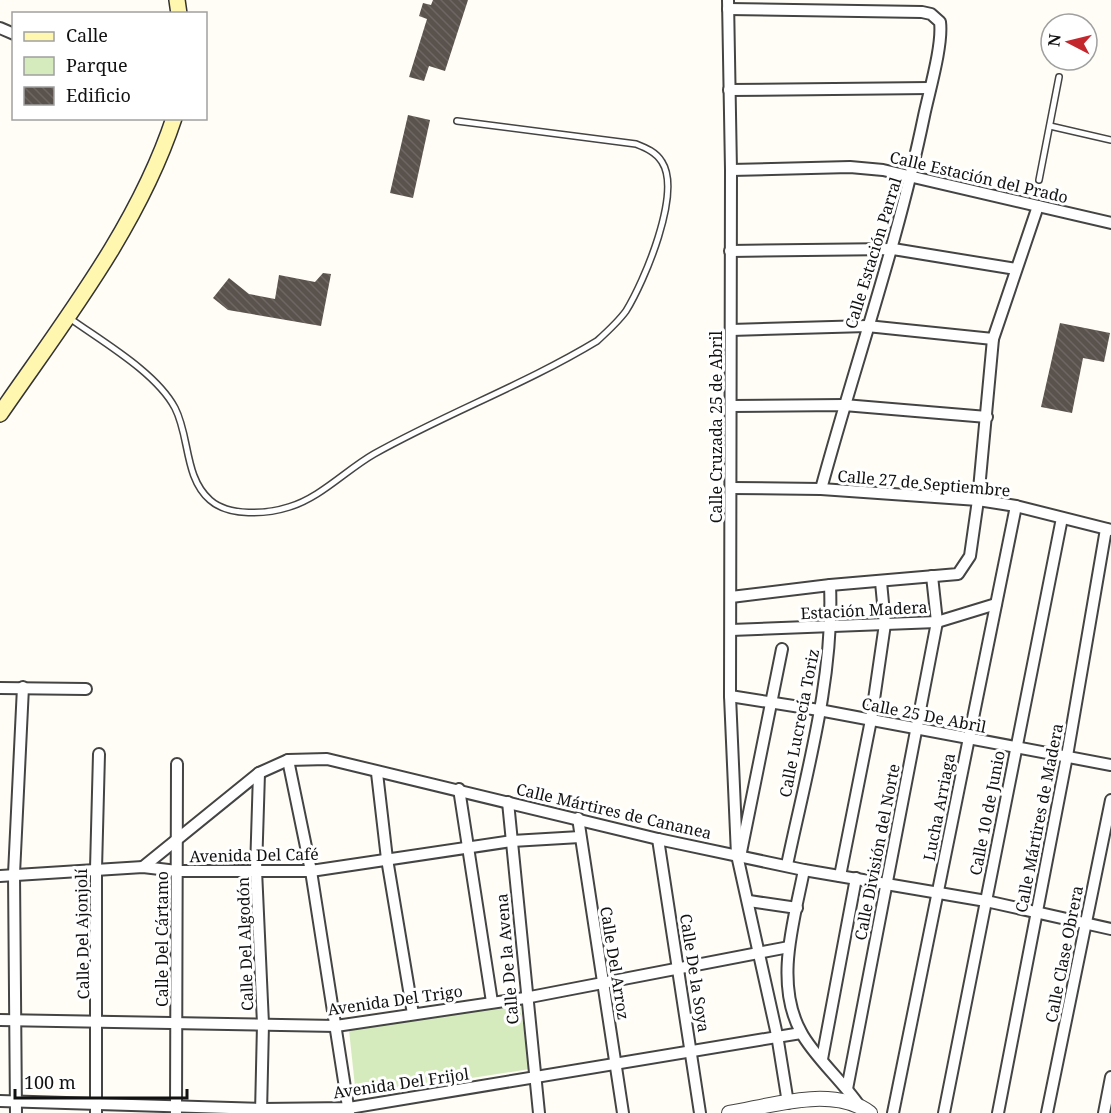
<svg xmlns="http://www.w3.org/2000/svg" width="1111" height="1113" font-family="'Noto Serif',serif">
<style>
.park{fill:#d5ebbd}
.building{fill:url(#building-back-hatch)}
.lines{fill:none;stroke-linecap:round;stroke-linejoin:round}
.service-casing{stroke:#444;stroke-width:8}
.minor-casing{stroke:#444;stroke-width:14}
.tertiary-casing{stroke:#444;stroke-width:16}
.secondary-casing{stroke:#333;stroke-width:18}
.service{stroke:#fff;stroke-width:5}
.minor{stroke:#fff;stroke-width:10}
.tertiary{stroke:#fff;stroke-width:14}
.secondary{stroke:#fff6b0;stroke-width:15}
.labels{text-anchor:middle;stroke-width:6;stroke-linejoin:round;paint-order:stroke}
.street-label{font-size:16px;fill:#111;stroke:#fff}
</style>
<defs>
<pattern id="building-back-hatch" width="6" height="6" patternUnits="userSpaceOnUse" patternTransform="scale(1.5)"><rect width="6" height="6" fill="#5a524d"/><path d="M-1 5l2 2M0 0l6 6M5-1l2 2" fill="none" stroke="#6d6662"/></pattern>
</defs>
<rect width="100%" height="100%" fill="#fffdf5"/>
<!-- park -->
<path class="park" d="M520,1004L530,1069L356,1096L349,1030Z"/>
<!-- building -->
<g class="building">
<path d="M433,0H468L445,71L429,66L424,81L409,77L427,19L419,16L423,3L431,5Z"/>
<path d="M408,115L430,120L413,198L390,193Z"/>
<path d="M323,273L331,274L321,326L228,310L213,298L229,278L249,294L275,299L279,275L315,282Z"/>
<path d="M1060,323L1110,333L1104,362L1083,358L1072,413L1041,407Z"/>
</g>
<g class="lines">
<!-- service casing -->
<g class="service-casing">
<g id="service">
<path d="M1050,126L1111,140"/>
<path d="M1039,180L1059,77"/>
<path d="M68,317C101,341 156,372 175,408C190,437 184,477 210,500C229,517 267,514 289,507C320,498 346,470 374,454C447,413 526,384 597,341C608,331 618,322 626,311C644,282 682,193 662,162C656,152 646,148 636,144L457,121"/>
</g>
</g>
<!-- minor casing -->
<g class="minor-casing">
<g id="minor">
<path d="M728,0L731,170L730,696L737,855L777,1035L788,1103"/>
<path d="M728,9L922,12L931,14L940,22C943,45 929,92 924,116C898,242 855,364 821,489"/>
<path d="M0,28L14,34"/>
<path d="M729,90L930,88"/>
<path d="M731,170L850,167L883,170L1111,223"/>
<path d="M730,251L893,249L1016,269"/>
<path d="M731,330L867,326L993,339"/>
<path d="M731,406L844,405L987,417"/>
<path d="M731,488L821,489L978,500L1016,506L1111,530"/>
<path d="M731,597L830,585L958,574L970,556L978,500L993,339L1038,206"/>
<path d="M731,630L937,622L996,604"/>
<path d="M0,688L86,689"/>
<path d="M730,696L819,710L1111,765"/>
<path d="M288,760L311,871L349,1113"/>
<path d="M259,773L256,870L263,1024L261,1113"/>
<path d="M377,773L387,859L413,1014"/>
<path d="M459,789L492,1002"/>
<path d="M508,802L539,1113"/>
<path d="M578,818L623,1113"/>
<path d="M658,839L700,1113"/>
<path d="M741,852L782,649"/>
<path d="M787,865C806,774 834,679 830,585"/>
<path d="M143,867L259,773L288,760L327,759L658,839L804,870L986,901L1111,929"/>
<path d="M804,870C794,921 774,983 801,1032C812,1054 843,1082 858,1104"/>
<path d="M0,876L143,867L177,871H311L512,841L580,837"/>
<path d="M840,876L871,720L885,624L881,582"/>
<path d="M749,901L797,908"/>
<path d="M0,1020L336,1026L525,998L789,947"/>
<path d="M822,1059L856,878"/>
<path d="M847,1089L937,622L932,576"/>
<path d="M0,1101L262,1109L349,1108L801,1033"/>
<path d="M16,1113L14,874L23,687"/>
<path d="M96,1113V869L99,754"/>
<path d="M176,1113L177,764"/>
<path d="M893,1113L1016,506"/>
<path d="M944,1113L1062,518"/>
<path d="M998,1113L1067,756L1106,529"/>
<path d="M1047,1113L1111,800"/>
<path d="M1104,1113L1111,1077"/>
</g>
</g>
<!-- tertiary casing -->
<g class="tertiary-casing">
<path id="tertiary" d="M729,1113C771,1106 833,1085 870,1113"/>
</g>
<!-- secondary casing -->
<g class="secondary-casing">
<g id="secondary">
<path d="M177,0L179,14"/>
<path d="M0,414C64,321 138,227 174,118"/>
</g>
</g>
<!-- service -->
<use href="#service" class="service"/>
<!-- minor -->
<use href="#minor" class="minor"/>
<!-- tertiary -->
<use href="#tertiary" class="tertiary"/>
<!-- secondary -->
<use href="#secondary" class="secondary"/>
</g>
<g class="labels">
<!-- street labels -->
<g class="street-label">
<text transform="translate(979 177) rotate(13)" y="6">Calle Estación del Prado</text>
<text transform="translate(873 253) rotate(-73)" y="6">Calle Estación Parral</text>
<text transform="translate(716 427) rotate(-90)" y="6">Calle Cruzada 25 de Abril</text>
<text transform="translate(924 483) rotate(5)" y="6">Calle 27 de Septiembre</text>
<text transform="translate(864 610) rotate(-3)" y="6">Estación Madera</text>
<text transform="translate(924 715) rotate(11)" y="6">Calle 25 De Abril</text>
<text transform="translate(799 723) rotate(-79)" y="6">Calle Lucrecia Toriz</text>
<text transform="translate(939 807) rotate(-79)" y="6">Lucha Arriaga</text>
<text transform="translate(614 811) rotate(13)" y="6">Calle Mártires de Cananea</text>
<text transform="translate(987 813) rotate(-79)" y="6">Calle 10 de Junio</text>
<text transform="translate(1039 818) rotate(-79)" y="6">Calle Mártires de Madera</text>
<text transform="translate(877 852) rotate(-79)" y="6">Calle División del Norte</text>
<text transform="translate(254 855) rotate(-1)" y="6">Avenida Del Café</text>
<text transform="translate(82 934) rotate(-91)" y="6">Calle Del Ajonjolí</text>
<text transform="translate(162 939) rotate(-90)" y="6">Calle Del Cártamo</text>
<text transform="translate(245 944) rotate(-92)" y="6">Calle Del Algodón</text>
<text transform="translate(1064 954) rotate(-79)" y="6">Calle Clase Obrera</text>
<text transform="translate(507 959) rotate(-95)" y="6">Calle De la Avena</text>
<text transform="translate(615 963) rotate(81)" y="6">Calle Del Arroz</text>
<text transform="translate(695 973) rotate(81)" y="6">Calle De la Soya</text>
<text transform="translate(395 1000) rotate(-8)" y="6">Avenida Del Trigo</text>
<text transform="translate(401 1083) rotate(-8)" y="6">Avenida Del Frijol</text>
</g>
</g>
<!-- legend -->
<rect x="12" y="12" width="195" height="108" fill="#ffffff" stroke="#a0a0a0" stroke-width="1.5"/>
<rect x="24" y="32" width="30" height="9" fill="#fff6b0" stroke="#a0a0a0" stroke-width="1.5"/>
<text x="66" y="42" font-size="18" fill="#111111">Calle</text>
<rect x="24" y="57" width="30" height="18" fill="#d5ebbd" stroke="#a0a0a0" stroke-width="1.5"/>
<text x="66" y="72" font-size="18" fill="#111111">Parque</text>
<rect x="24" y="87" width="30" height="18" fill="url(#building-back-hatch)" stroke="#a0a0a0" stroke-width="1.5"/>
<text x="66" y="102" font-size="18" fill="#111111">Edificio</text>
<!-- north arrow -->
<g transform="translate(1069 42) rotate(277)"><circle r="28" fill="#ffffff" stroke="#a0a0a0" stroke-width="1.5"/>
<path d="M0-4.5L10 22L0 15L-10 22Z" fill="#c4262e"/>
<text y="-9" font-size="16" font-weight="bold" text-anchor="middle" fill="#111111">N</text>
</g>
<!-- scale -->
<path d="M15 1089v9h172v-9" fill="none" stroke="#111111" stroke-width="3"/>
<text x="24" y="1089" font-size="18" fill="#111111" stroke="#ffffff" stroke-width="4.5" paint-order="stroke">100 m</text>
</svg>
